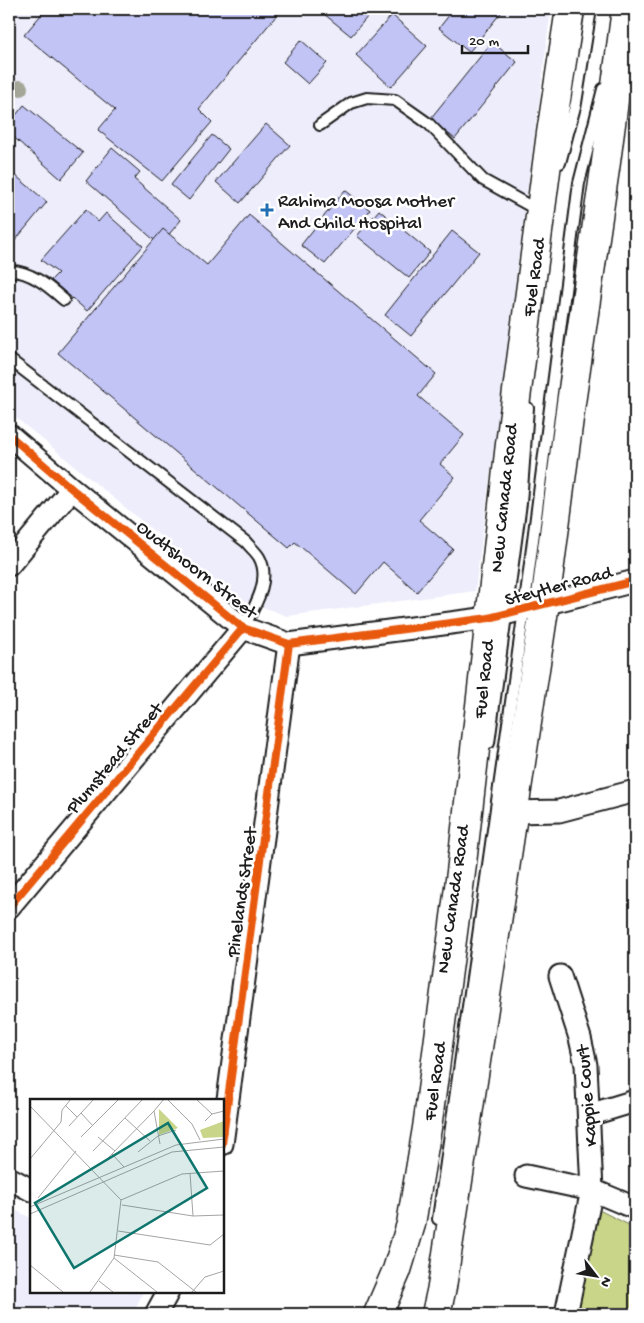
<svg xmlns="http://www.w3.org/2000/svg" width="644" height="1323" font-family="'Gochi Hand',sans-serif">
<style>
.built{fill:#ededfc}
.green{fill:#c9d588;stroke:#727852}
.building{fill:#c2c4f6;stroke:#1c1c1c}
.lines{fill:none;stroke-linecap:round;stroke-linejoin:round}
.lane-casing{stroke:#1c1c1c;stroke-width:14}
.street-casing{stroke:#1c1c1c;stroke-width:25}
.secondary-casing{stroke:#1c1c1c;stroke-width:31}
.lane{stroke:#fff;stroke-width:10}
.street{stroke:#fff;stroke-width:21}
.secondary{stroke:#fff;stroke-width:28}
.cycleway-casing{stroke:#fff;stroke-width:11}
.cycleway{stroke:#e8590c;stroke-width:8}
.tree{fill:#a4a697}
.poi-dot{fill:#1f6fb2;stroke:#fff;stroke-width:2}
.labels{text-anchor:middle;stroke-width:5;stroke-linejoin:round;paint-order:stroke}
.poi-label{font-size:19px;fill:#1c1c1c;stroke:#fff;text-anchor:start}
.street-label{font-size:19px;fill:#1c1c1c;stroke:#fff}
.inset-road{fill:none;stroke:#a4a4a4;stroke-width:1}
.view{fill:#0f766e;fill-opacity:0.15;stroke:#0f766e;stroke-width:2.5}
.inset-edge{fill:none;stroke:#1c1c1c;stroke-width:2.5}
</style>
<rect width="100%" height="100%" fill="#fff"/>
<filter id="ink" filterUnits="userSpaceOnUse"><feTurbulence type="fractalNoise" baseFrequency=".02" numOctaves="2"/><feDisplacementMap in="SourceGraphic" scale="10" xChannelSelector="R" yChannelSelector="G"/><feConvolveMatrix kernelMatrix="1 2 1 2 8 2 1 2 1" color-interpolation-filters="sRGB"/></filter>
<g filter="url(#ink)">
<!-- built -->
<g class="built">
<path d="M9,9H551L475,591L287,616L233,596L9,412Z"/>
<path d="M9,1207L31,1218V1292H143L133,1314H9Z"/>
</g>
<!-- green -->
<path class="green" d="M591,1206L635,1228V1314H571Z"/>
<!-- building -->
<g class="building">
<path d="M46,9H279L281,10L199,109L212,122L162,181L98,130L115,110L24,35Z"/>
<path d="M328,9H374L351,36L324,14Z"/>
<path d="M454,9H504L469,52L439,28Z"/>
<path d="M392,15L427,46L391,87L356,55Z"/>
<path d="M301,40L327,63L308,84L283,62Z"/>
<path d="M492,42L517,62L455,139L430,119Z"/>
<path d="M24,105L83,153L61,179L9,133V124Z"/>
<path d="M266,124L290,145L240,203L216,182Z"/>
<path d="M212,135L229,149L189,200L171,185Z"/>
<path d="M112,148L140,172L134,179L181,220L160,245L86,181Z"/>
<path d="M9,170L47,202L9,248Z"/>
<path d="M345,190L370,210L325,264L301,245Z"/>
<path d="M86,209L98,222L106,213L143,246L87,311L51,280L58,273L41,260Z"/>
<path d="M379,210L430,252L409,278L357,236Z"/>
<path d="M249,215L436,374L418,396L464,435L440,464L455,477L419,520L453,549L417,592L383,562L356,594L295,542L289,548L58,353L163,229L207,265Z"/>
<path d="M452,231L479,252L411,336L385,315Z"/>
</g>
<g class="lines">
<!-- lane casing -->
<g class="lane-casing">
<g id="lane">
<path d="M320,125L351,103L367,98L395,100L429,124L483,180L539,211"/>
<path d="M560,163L576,103L591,9"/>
<path d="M9,271C30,270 49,287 64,300"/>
<path d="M9,359L246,542C250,547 256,552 259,557C272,580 254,608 243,628"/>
<path d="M489,743L521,503L528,408"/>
<path d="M438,1219L524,610L577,198L579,183L603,89"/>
</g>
</g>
<!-- street casing -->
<g class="street-casing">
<g id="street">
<path d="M9,435L72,489L243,628L289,644L489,618L635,581"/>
<path d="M9,565L72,489"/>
<path d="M514,812L559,811L635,791"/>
<path d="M9,907L243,628"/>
<path d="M560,976L580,1038L586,1065L592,1190L566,1314"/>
<path d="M589,1115L635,1101"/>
<path d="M222,1144L289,644"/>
<path d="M526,1176L592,1190L635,1208"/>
<path d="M9,1178L31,1190"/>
<path d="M156,1314L168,1292"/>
</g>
</g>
<!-- secondary casing -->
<g class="secondary-casing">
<g id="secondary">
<path d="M378,1314L397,1270L411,1224L427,1128L461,872L510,444L551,133L570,9"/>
<path d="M436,1314L442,1287L545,603L571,403L606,162L626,9"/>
</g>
</g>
<!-- lane -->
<use href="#lane" class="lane"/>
<!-- street -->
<use href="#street" class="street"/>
<!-- secondary -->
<use href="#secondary" class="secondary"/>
<!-- cycleway casing -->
<g class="cycleway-casing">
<g id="cycleway">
<path d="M9,435L72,489L243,628L289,644L489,618L635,581"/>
<path d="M9,907L243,628"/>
<path d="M222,1144L289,644"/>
</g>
</g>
<!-- cycleway -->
<use href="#cycleway" class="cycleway"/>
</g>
<!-- trees -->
<circle class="tree" cx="20" cy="88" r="8"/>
</g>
<!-- markers -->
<path class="poi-dot" d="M264.5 202.5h5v5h5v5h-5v5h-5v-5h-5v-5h5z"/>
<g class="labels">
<!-- poi labels -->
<g class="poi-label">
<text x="278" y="206">Rahima Moosa Mother<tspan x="278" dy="22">And Child Hospital</tspan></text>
</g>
<!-- street labels -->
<g class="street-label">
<text transform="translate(532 277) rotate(-82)" y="7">Fuel Road</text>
<text transform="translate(502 498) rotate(-84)" y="7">New Canada Road</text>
<text transform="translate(198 568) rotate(38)" y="7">Oudtshoorn Street</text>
<text transform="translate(558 584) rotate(-15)" y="7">Steytler Road</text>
<text transform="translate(482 679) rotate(-84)" y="7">Fuel Road</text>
<text transform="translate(113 757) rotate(-50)" y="7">Plumstead Street</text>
<text transform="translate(240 892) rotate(-82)" y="7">Pinelands Street</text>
<text transform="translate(451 899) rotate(-82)" y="7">New Canada Road</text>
<text transform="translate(433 1081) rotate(-82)" y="7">Fuel Road</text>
<text transform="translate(585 1096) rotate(-95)" y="7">Kappie Court</text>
</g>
</g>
<!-- overview -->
<g transform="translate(30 1099)">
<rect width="194" height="194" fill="#fff"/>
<path d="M129,10L148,29L129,36ZM194,22V38L173,39L170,31Z" fill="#c9d588"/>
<path class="inset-road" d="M137,0L162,25L170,41M166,0L182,15M35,6L47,18M0,7L91,101L84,159L60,193M51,14L63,27M95,19L120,42M175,22L182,15L194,12M39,27L64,0M51,38L89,0M68,38L85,52M130,45L124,12L134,0M63,52L113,0M108,53L128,37L146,31M82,55L94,68M0,60L31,23L32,11L41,0M76,61L124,12M160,74L163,117M8,99L46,52M91,101L152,75L194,72M92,106L163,117L194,116M0,108L146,46L194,40M0,115L142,53L194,48M88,132L180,146L194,135M84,156L128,163L166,193M84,159L127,193M0,166L33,193M69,182L83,193M162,193L175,178L194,172"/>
<path class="view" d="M138,24L177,89L44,169L5,104Z"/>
<rect width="194" height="194" class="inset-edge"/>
</g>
<!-- margin -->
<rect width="644" height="1323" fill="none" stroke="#fff" stroke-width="30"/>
<rect x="15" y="15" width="614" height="1293" fill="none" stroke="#1c1c1c" stroke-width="2" filter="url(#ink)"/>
<!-- north arrow -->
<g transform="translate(596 1276) rotate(121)" stroke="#ffffff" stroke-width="4" paint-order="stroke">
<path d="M0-4L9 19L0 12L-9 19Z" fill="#1c1c1c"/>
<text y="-8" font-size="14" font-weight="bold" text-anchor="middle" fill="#1c1c1c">N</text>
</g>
<!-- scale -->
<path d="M462 45v8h66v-8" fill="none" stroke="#1c1c1c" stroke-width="2.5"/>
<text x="469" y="45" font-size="15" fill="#1c1c1c" stroke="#ffffff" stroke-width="4" paint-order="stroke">20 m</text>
</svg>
